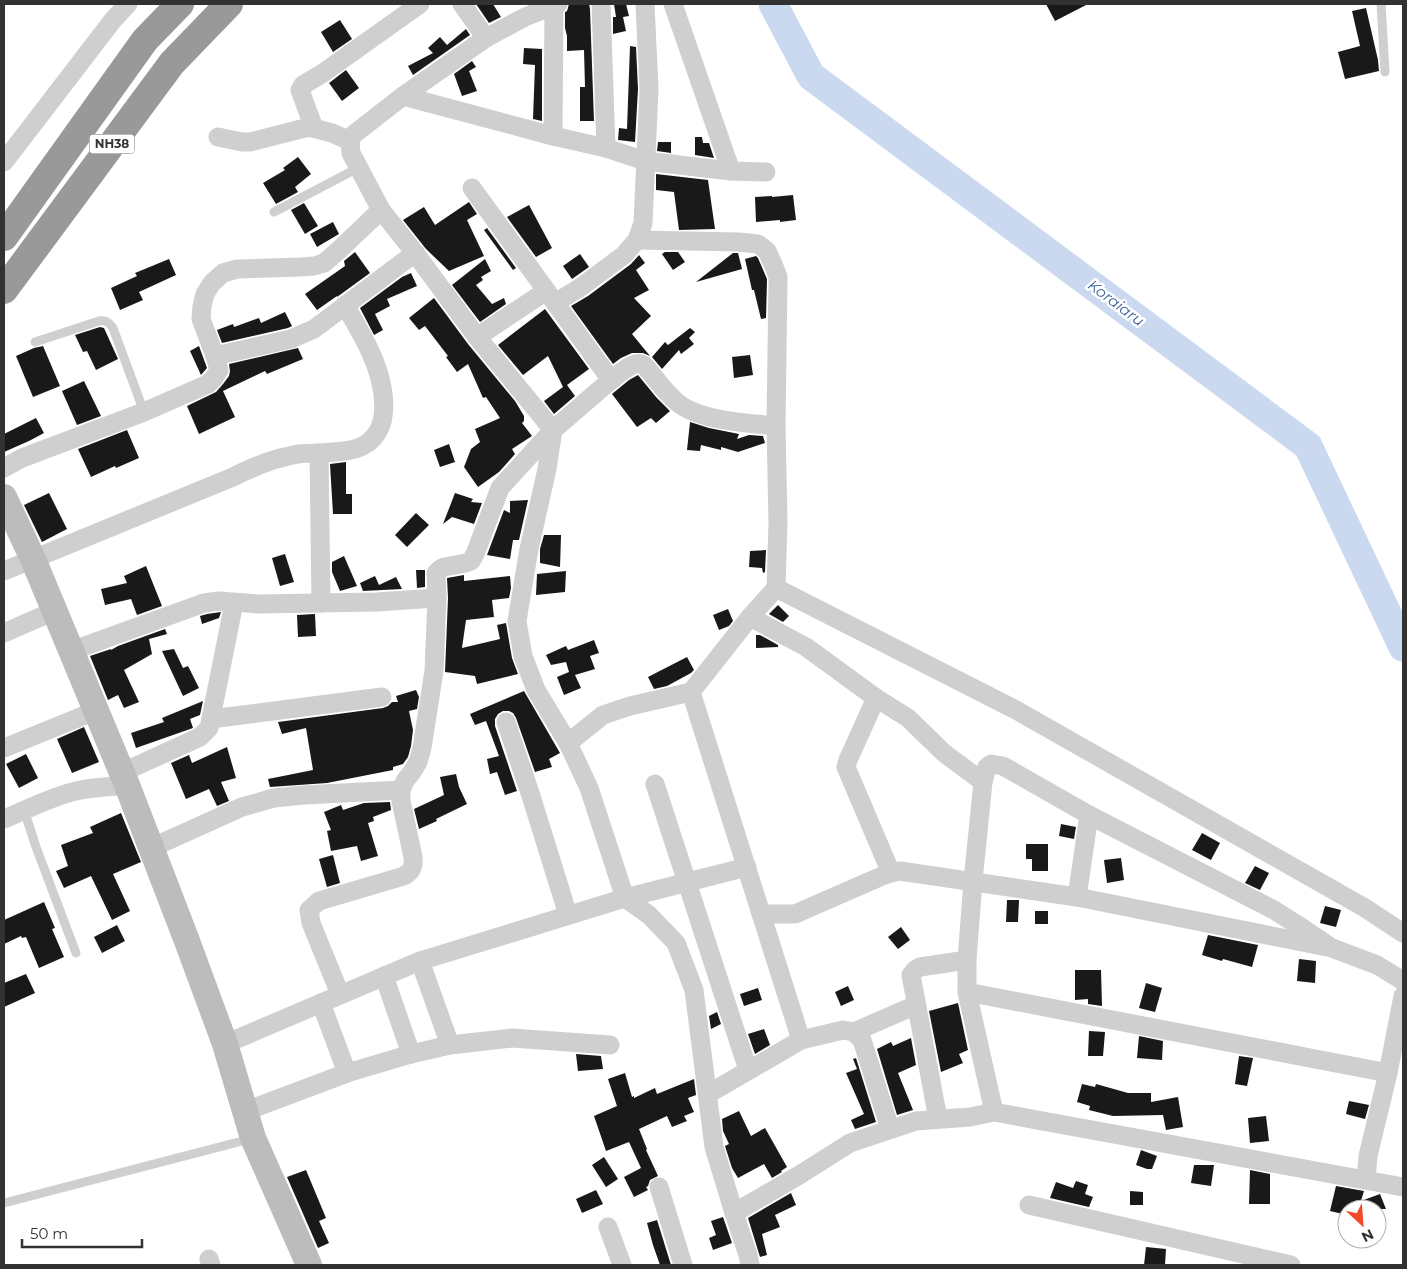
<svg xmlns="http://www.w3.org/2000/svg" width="1407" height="1269" font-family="Montserrat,sans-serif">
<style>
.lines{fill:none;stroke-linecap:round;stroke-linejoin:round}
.river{stroke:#cbd9f0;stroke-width:29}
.building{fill:#191919}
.lane{stroke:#cfcfcf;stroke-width:9}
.street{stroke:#cfcfcf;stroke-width:19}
.secondary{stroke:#bcbcbc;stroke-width:26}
.highway{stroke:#999;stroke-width:28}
.labels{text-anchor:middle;stroke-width:5;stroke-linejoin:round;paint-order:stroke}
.shield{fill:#fff;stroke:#707070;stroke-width:1}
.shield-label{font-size:12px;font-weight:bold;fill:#323232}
.water-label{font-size:15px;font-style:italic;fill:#385f9d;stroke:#fff}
</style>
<rect width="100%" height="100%" fill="#fff"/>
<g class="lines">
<!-- river -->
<path class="river" d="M773,4L811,76L1308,446L1403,647"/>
</g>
<!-- building -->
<g class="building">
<path d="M476,4H493L501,17L489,23Z"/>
<path d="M569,4H589L590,9L594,121H580V87H585L584,50L567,51V36L565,28V12L567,11Z"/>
<path d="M614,4H626L629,16L623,17L626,31L613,34V17H616Z"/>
<path d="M1046,4H1088L1055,21Z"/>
<path d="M1366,8L1378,60L1379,71L1345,79L1338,52L1360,46L1352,11Z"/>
<path d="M340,20L352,39L333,52L321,32Z"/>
<path d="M466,29L470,35L413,75L408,66L433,53L428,48L440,37L447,45Z"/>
<path d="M630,46L636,47L638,89L635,142L618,140L619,128L627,129Z"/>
<path d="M524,48L542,49V121L533,119L535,65L523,64Z"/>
<path d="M472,61L476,67L469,71L477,91L462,96L454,74Z"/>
<path d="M346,70L359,88L342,101L329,83Z"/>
<path d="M695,137H702L703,143H709L714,158L695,155Z"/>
<path d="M658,142H671V153L657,151Z"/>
<path d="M298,157L311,174L295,187L298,192L276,204L263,183L285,170L283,168Z"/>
<path d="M656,174L708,180L715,229L679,230L674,192L656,190Z"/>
<path d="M793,195L796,220L780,222V220L756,222L755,197L772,196V197Z"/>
<path d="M469,202L477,214L467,220L484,256L449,271L426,249L403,220L424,207L435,225Z"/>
<path d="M304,203L318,226L305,234L291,210Z"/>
<path d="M529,205L552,248L536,257L507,217Z"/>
<path d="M333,222L339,234L317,247L310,234Z"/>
<path d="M487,228L516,268L513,270L484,230Z"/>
<path d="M355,252L370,273L337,297V296L317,310L305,294L345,266L344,261Z"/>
<path d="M665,252H678L685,262L673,270L662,254Z"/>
<path d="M733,253H738L742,269L696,282Z"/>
<path d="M580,254L589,267L572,279L563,266Z"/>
<path d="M639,255L645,263L636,270L649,290L634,298L651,316L632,334L650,356L643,353H632L621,358L613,364L571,306L588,296L631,264Z"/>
<path d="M756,256L758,258L767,279L766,318L761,319L754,290H752L745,259Z"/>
<path d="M169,259L176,275L139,292L143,300L120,310L111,288L137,276L135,273Z"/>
<path d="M485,259L491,271L481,277L483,280L476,285L492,304L504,298L506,304L480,322L452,285Z"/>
<path d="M411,273L417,286L387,299L390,306L375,314L383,330L374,335L360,308L402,277Z"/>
<path d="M434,298L468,344L515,401L524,416V421L522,423L532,436L512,449L515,454L499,472L478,487L464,467L471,449L480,442L475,429L500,418L486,397L483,398L468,364L457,372L446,357L448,356L425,326L419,330L409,318Z"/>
<path d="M545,309L589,369L567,385L575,396L554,414L544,401L563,387L548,356L523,375L498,345Z"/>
<path d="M285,312L292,326L288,328L222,343L217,330L233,324L234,327L259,318L261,323Z"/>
<path d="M100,327L104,328L118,359L96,370L87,351L83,352L75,335Z"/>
<path d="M690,328L695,332L689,338L694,344L681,354L679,350L662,369L652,357L665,342L668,345Z"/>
<path d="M43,346L60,386L33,397L16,356L34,348Z"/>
<path d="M199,346L207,368L201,375L190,351Z"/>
<path d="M298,348L303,359L267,374L265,371L223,391L235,417L199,434L187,406L216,392L223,384L229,376L230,371L229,364Z"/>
<path d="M750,355L753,375L734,378L732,357Z"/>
<path d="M638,375L656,397L670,411L656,423L651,418L637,427L612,394L629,380Z"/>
<path d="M84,381L101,416L77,425L62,391Z"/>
<path d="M36,418L44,433L29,441L4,452V434Z"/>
<path d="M690,422L709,428L739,434L737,439L749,435L763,436L765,443L738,452L721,447V450L701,445L700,451L687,450Z"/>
<path d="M127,430L139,458L116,468L115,466L91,477L78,449Z"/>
<path d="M449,444L455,462L440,467L434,450Z"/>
<path d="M346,462V494H352V514H333L330,464Z"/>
<path d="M49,493L67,529L42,542L24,505Z"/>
<path d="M455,493L473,499L471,502L482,503L474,524L452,517L443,524Z"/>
<path d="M528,500L519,540H513L510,559L487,555L504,510L510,513V501Z"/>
<path d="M416,513L429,525L407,547L395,535Z"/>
<path d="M544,535H561L560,567L540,563V549Z"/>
<path d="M766,550L765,572L763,573L762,568L749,567L750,551Z"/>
<path d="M285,554L294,582L280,586L272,558Z"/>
<path d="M344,556L357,586L340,591L332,572V562Z"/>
<path d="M146,566L162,606L137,615L131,599L105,605L101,589L127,583L124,576Z"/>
<path d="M416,570H425V587L417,588Z"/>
<path d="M566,571L565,592L536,595L537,574Z"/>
<path d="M464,575V581L510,576L511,588L509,598L492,600L494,617L466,620L462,648L500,639L497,625L506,623L512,658L518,674L477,684L475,676L445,672L448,598L447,578Z"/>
<path d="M375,576L379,585L396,577L402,589L363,591L360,583Z"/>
<path d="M778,605L789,616L783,622L769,614Z"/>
<path d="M728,609L733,621L729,626L719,630L713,615Z"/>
<path d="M221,612L219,618L202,624L200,616L207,614Z"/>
<path d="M315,614L316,636L298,637L297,615Z"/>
<path d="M165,629L167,634L149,639L152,654L124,670L139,702L124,708L118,695L108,700L90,656L111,649V650L118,646Z"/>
<path d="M756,635H760L778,645V647L756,648Z"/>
<path d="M594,640L599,653L590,656L595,669L575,675L581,688L564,695L557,677L569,672L566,662L551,665L546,655L566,646L568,650Z"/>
<path d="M174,649L183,668L188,666L199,688L183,696L162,651Z"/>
<path d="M687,657L694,670L691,673L667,686L654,689L648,677Z"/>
<path d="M416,690L419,697L417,709L409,711L413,730L411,746L408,757L403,764L393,767V770L327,783L270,787L268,779L313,770L306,728L282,734L278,722L383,708L388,706L392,702H398L396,696Z"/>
<path d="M524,691L560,753L549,759L552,767L535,772L516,718L513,713L509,711H503L498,714L495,719V726L517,791L505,795L497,772L490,774L487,759L499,756L486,721L475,725L470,714Z"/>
<path d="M203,701L200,715L190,719L193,728L136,748L131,733L164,722L162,718Z"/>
<path d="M84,727L99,762L72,773L57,739Z"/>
<path d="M227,747L236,778L221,782L229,801L217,806L209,789L186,799L171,763L189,755L192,763Z"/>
<path d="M26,754L38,778L19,788L6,764Z"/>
<path d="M456,774L459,787L467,804L436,819L437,821L419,829L414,809L444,795L440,777Z"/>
<path d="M390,802L391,810L373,817L374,821L368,823L378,856L361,861L357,846L331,851L327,831L331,830L324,812L341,805L343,810L364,803Z"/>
<path d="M121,813L141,862L113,874L130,911L112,920L91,876L64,888L56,871L68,866L61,845L93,833L90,827Z"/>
<path d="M1061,824L1076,827L1074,839L1059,836Z"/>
<path d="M1202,833L1220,843L1211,860L1192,850Z"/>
<path d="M1026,844H1048V871H1032V859H1026Z"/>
<path d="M333,855L340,883L327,887L319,859Z"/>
<path d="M1121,858L1124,880L1107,883L1104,860Z"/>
<path d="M1255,866L1269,873L1260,890L1245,883Z"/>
<path d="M1007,900H1019L1018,922H1006Z"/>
<path d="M44,902L55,928L52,929L64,957L39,968L26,937L22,938L21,936L4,944V920Z"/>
<path d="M1325,906L1341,910L1336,927L1320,923Z"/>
<rect x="1035" y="911" width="13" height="13"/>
<path d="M117,925L125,941L102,953L94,937Z"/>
<path d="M901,927L910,940L898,949L888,937Z"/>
<path d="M1208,935L1258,945L1252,967L1223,959L1222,961L1202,955Z"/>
<path d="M1299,959L1316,961L1315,983L1297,981Z"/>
<path d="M1075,970H1101L1102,1006L1088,1004V999L1075,1000Z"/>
<path d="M26,974L35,993L4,1007V983Z"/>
<path d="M1146,983L1162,988L1155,1012L1139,1008Z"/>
<path d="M848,986L854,1000L841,1006L835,992Z"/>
<path d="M758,988L762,1000L744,1006L740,994Z"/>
<path d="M958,1003L968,1050L959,1054L963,1063L941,1072L929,1011Z"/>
<path d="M717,1012L721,1024L711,1029L709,1016Z"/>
<path d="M764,1029L770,1045L755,1054L748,1034Z"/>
<path d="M1089,1031L1105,1032L1103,1056H1088Z"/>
<path d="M1139,1036L1163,1041L1162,1060L1137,1058Z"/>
<path d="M911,1038L916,1065L898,1073L913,1110L897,1115L877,1049L891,1042L893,1046Z"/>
<path d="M576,1054L601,1056L603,1069L578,1071Z"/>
<path d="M1239,1056L1253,1058L1247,1086L1235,1084Z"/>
<path d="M856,1058L876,1122L855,1129L851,1120L864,1114L846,1073L857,1069L853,1059Z"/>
<path d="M625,1073L632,1097L634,1096V1098L655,1088L657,1094L694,1079L696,1095L688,1098L694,1112L684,1116L687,1121L672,1127L667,1116L639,1129L647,1149L646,1150L658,1176L650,1180L648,1186L646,1187L648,1190L634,1197L624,1177L641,1168L629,1142L606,1151L594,1116L617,1106L608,1079Z"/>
<path d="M1082,1084L1095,1087L1096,1084L1128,1093H1151V1102L1178,1097L1183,1127L1166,1130L1163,1115L1113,1116L1089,1110L1090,1106L1077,1102Z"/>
<path d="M1349,1101L1369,1105L1365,1119L1346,1114Z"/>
<path d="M739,1111L751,1136L765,1128L787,1167L781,1171L782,1172L772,1178L764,1164L738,1178L732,1168L725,1146L729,1144L723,1131L722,1119Z"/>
<path d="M1266,1116L1269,1141L1250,1143L1248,1118Z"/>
<path d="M1141,1150L1157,1156L1152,1169H1147L1136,1165Z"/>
<path d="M604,1157L618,1179L606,1187L592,1165Z"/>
<path d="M1194,1165H1214L1211,1186L1191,1183Z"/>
<path d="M306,1170L326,1218L319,1221L329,1243L318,1248L287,1177Z"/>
<path d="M1250,1170L1270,1174V1204H1249Z"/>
<path d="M1076,1181L1088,1185L1085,1194L1093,1197L1089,1207L1050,1198L1056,1182L1073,1188Z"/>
<path d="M1336,1186L1364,1191L1361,1201L1380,1194L1386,1209H1347V1215L1330,1211Z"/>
<path d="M596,1190L603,1204L582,1213L576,1199Z"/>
<path d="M1130,1191L1143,1192V1205H1130Z"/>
<path d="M791,1193L796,1205L775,1215L780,1227L762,1234L767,1255L760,1257L748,1218Z"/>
<path d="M723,1217L732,1243L713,1250L709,1238L716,1235L711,1221Z"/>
<path d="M657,1220L671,1265H660L653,1245L647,1223Z"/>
<path d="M1146,1247L1166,1249L1165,1265H1144Z"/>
</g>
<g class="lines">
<!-- lane -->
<g class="lane">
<path d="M1381,4L1385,72"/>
<path d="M274,212L358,168"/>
<path d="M35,342L99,321C106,320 109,322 113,328L144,412"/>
<path d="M24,810L36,847L76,953"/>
<path d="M4,1203L250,1139"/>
</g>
<!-- street -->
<g class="street">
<path d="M462,4L486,38"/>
<path d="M601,4L606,148"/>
<path d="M673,4L731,171"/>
<path d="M403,96L553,136L606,148L645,161L731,171L766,172"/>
<path d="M314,128L301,93L300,90L303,85L323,73L420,4"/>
<path d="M553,136L554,5"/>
<path d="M218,137L242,142H250L309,127L332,133L350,141"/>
<path d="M4,162L113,20L128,4"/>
<path d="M637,240L739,242L758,244L767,251L773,264L778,277L776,426L778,522L776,588L1016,710L1365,908L1403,933"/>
<path d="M555,303L581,287L624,255L637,240L643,223L649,89L645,4"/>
<path d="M477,337L546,291"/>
<path d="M215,356L291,339L314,329L415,253"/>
<path d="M611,380C620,374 633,359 644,365C655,377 665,393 678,403C700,421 748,423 776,426"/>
<path d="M319,453L321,603"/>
<path d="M4,468L22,458L144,412L208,384L214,378L219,370L215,356L201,319L202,306L205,294L212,283L223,273L237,269L300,267L314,266L324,263L339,250L381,210"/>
<path d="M4,571L233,477C255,466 274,458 298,454C317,452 337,454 355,449C399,436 383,378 369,349C362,334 353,319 345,305"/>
<path d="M776,588L750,617L691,692L801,1040"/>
<path d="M750,617L806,647L876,698L908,718L944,753L983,782"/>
<path d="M4,633L54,611"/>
<path d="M71,651L204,603L219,601L258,604L376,602L437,598"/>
<path d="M876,698L848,760L846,767L891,873"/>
<path d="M211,719L382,697"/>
<path d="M506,722L531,796L568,915"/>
<path d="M568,743L603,715L630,706L691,692"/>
<path d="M4,748L95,711"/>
<path d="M121,773L200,737L209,728L234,603"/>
<path d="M655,784L748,1070"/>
<path d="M4,819C26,810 53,796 76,791C93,787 110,787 127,785"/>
<path d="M151,848L242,807L274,798L304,795L401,790"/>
<path d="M1077,897L1089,815"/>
<path d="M625,898L649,915L676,943L694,990L714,1147L734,1213L748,1255L750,1265"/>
<path d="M625,898L747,867"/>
<path d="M761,914H795L882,876L891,873L900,871L1077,897L1332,948L1377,965L1403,981"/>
<path d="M420,961L450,1045"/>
<path d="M384,976L411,1054"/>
<path d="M967,992L1388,1073"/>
<path d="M340,994L311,923L309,910L319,901L404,876C412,871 414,867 413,857L401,801V790L405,781L412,772L418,762L422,748L434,671L437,598L436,573L439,570L444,567L466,563L471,561L475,554L500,488L553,430L611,380L472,188"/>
<path d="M321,1003L347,1073"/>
<path d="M854,1032L916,1005"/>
<path d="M225,1044L420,961L625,898L589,788L568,743L536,690L523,656L517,621L529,549L547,469L553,430L477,337L415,253L381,210L351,153L350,141L353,135L403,96L486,38L525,17L558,4"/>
<path d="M708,1094L801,1040L843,1030L854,1032L862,1040L890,1129"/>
<path d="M246,1111L347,1073L411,1054L450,1045L512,1038L610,1045"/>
<path d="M994,1112L967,992V960L973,881L983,782L987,767L991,764L1003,766L1089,815L1274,910L1304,929L1332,948"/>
<path d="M938,1119L911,975L915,970L920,967L967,960"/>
<path d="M1366,1180L1368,1156L1388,1073L1403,996"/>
<path d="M659,1187L683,1265"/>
<path d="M1029,1205L1291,1265"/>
<path d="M734,1213L801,1174L850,1143L916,1121L970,1117L994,1112L1403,1187"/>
<path d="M608,1227L622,1265"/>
<path d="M209,1259L211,1265"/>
</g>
<!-- secondary -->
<path class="secondary" d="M4,497L33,559L127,785L187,941L225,1044L253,1138L309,1265"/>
<!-- highway -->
<g class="highway">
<path d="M4,237L145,40L180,4"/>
<path d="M4,290L172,63L229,4"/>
</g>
</g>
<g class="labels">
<!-- shield labels -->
<rect class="shield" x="89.5" y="134.5" width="45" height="19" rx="4"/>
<g class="shield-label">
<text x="112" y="148">NH38</text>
</g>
<!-- water labels -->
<g class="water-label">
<text transform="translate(1116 303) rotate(37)" y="5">Koraiaru</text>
</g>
</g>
<!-- border -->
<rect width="1407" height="1269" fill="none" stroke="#323232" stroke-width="10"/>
<!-- north arrow -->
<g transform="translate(1362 1224) rotate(154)"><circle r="24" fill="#ffffff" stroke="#adadad"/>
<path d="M0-4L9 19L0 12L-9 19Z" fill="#f4482a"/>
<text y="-8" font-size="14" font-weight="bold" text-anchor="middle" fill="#323232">N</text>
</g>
<!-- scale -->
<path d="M22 1239v8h120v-8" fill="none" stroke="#323232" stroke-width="2.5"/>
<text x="30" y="1239" font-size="15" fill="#323232" stroke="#ffffff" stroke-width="4" paint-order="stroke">50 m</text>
</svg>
